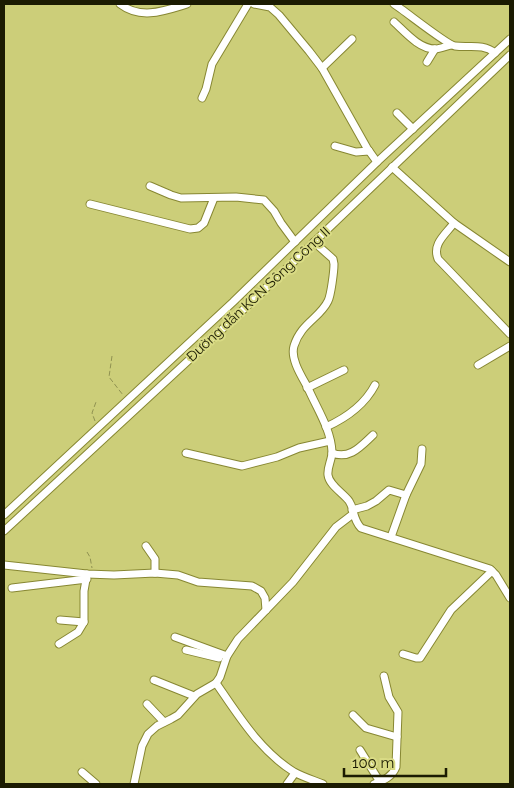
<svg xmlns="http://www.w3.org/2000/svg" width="514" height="788" font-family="Raleway,sans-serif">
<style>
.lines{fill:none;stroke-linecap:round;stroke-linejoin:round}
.minor-casing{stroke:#878732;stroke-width:9}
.path{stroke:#909251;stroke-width:1;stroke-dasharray:5 2.5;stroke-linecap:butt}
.minor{stroke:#fff;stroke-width:7}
.labels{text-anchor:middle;stroke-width:4;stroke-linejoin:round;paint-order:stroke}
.street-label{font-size:14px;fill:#1b1b02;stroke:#d9db85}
</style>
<rect width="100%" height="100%" fill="#ccce79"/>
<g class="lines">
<!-- minor casing -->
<g class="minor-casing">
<g id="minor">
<path d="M120,4C141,20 164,11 187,4"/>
<path d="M254,4L270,7L279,15L309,51L322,68L367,148L377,162"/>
<path d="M394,4C405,11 447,45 455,46C469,48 483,43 495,53"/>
<path d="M394,22C405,32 419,49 435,49C440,49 446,46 451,45"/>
<path d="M427,62L435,49"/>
<path d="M322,68L352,39"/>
<path d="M202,98L206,89L212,64L248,4"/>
<path d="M397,113L413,129"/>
<path d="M335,146L356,152L369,151"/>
<path d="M392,167L454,223L510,262"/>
<path d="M150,186L171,195L181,198L236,197L264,200L274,211L281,223L295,242"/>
<path d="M90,204L190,229L198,228L204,223L214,198"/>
<path d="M454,223C445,235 432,244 438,259L510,334"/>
<path d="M314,242L333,259L334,264C334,271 331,295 328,301C320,318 301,323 294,346C290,359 302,377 308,388C317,409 331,429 332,452C332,460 327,467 328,475C329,485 343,493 349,501C355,510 352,518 361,528L490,569L496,575L510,598"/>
<path d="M478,365L510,346"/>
<path d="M307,388L344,370"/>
<path d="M326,427C346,418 365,404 375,385"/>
<path d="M186,453L242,466L277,457L299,448L330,441"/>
<path d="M332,453C350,460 361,446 373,435"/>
<path d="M352,510L367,506L376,501L389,490L406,495"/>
<path d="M4,515L233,302L377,162L510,39"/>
<path d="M4,531L244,309L510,55"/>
<path d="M391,537L406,495L421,464L422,449"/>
<path d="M146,546L155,559V573"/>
<path d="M4,565L87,574L114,575L155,573L178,575L198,582L252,586L261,591L265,598L266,610"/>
<path d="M12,588L87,579"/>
<path d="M60,620L84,622"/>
<path d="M175,637L227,656"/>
<path d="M59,644L78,632L84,622V591L87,574"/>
<path d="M186,650L219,658"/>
<path d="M403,654L416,658H420L451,610L492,571"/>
<path d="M154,680L194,696"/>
<path d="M216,683C238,715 260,751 294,772C303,777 313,780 323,784"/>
<path d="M147,704L164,722"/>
<path d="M353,715L366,728L397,737"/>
<path d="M360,750L380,782"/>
<path d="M82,772L96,784"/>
<path d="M134,784L142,746L148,734L157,726L171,719L178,715L197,694L216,683L220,677L227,656L238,639L293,582L336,527L353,514"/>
<path d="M287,784L295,773"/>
<path d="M374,784C384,780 392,777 396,767L398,712L389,697L384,676"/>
</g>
</g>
<!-- path -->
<g class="path">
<path d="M112,356L109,377L123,395"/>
<path d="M95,421L92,413L96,402"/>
<path d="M87,552L90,557L92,568"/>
</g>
<!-- minor -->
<use href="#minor" class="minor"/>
</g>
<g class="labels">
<!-- street labels -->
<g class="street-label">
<text transform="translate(258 294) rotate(-43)" y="5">Đường dẫn KCN Sông Công II</text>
</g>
</g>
<!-- border -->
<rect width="514" height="788" fill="none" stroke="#1b1b02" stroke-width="10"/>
<!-- scale -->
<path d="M344 768v8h102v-8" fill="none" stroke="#1b1b02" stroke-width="2.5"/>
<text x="352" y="768" font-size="15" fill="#1b1b02" stroke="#d9db85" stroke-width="4" paint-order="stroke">100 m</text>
</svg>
